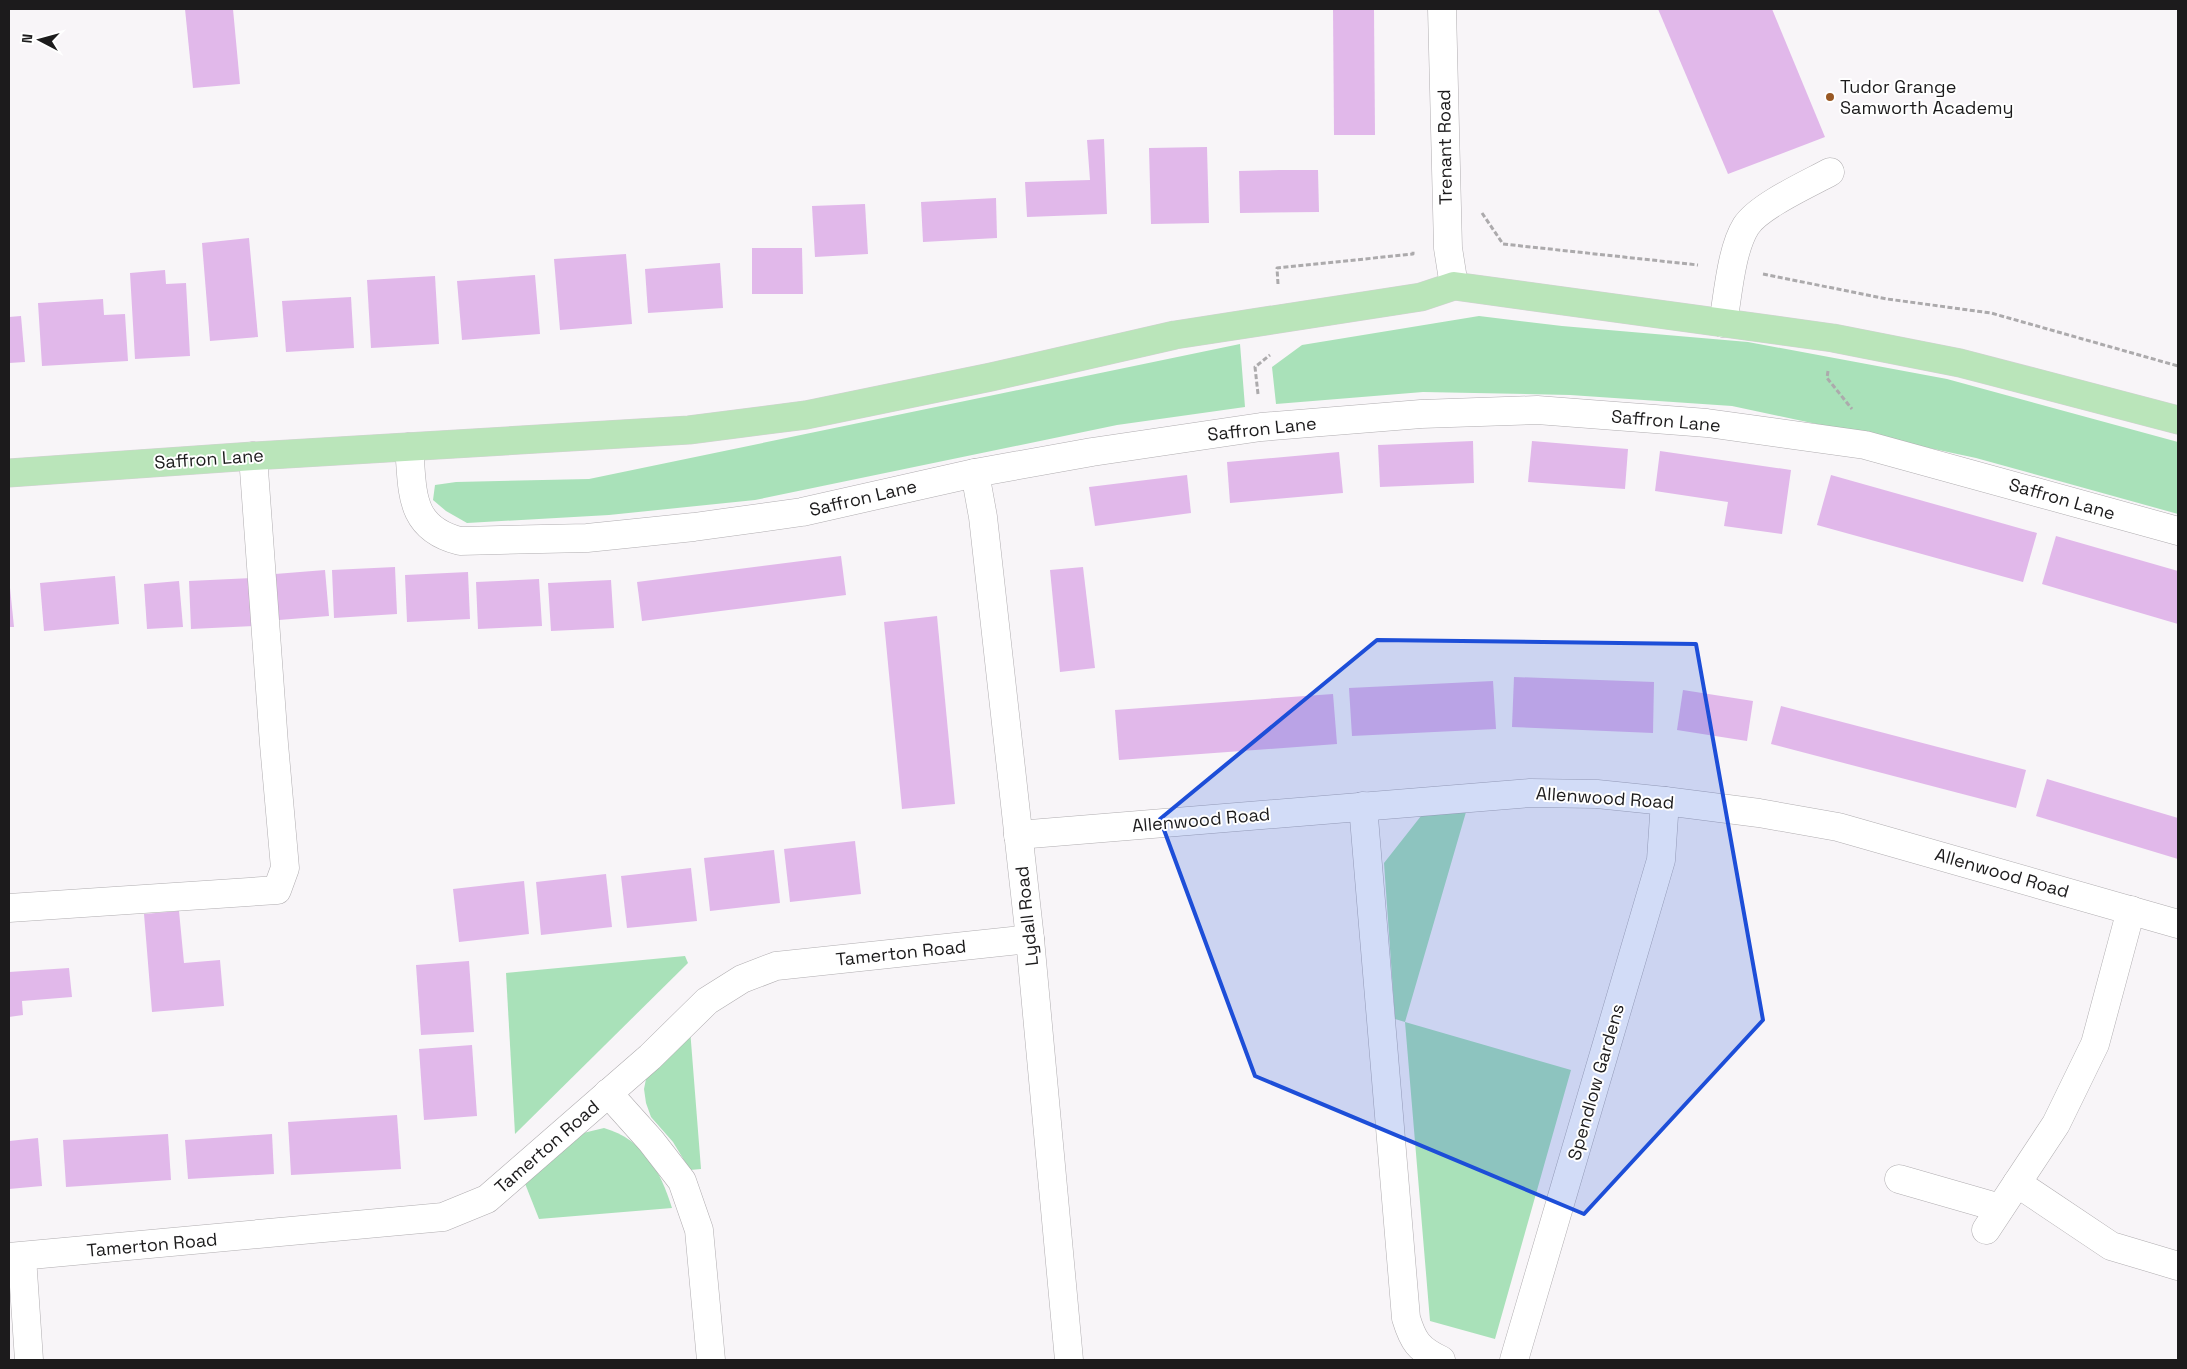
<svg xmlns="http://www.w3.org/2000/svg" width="2187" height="1369" font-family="'Space Grotesk',sans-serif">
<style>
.green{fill:#a9e1b9}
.building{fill:#e1b8ea}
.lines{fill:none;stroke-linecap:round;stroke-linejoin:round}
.minor-casing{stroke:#b0adb0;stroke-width:29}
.major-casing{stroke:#d2d1d2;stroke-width:29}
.path{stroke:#acaaac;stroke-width:3;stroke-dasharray:5 2.5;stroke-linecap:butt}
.minor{stroke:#fff;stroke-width:28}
.major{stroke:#bae5ba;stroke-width:28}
.marked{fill:#1d4ed8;fill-opacity:0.2;stroke:#1d4ed8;stroke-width:4;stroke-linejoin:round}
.poi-dot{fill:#995824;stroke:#fff;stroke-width:2}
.labels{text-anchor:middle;stroke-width:4;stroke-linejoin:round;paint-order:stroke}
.poi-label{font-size:18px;fill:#1c1b1c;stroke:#fff;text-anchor:start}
.street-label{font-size:18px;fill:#1c1b1c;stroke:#fff}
</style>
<rect width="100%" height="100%" fill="#f8f5f8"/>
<!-- green -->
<g class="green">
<path d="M1479,316L1562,326L1748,342L1947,379L2178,442V514L1976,458L1732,406L1570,395L1423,392L1276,404L1272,367L1302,345Z"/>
<path d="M1240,344L1245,407L1117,425L755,500L609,515L467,523L446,511L433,500L435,485L456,482L589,479Z"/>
<path d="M1466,812L1405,1022L1571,1070L1495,1339L1430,1321L1405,1022L1395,1019L1384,863L1421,816Z"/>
<path d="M685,956L688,963L515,1134L506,973Z"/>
<path d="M690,1029L701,1169L690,1170L673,1142L651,1117L646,1103L644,1089L647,1074Z"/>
<path d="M604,1128C644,1140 660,1170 672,1208L539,1219L524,1181L575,1135Z"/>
</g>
<!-- building -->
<g class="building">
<path d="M185,9H233L240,84L193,88Z"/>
<path d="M1333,9H1374L1375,135H1334Z"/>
<path d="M1658,9H1772L1825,137L1728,174Z"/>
<path d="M1104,139L1107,214L1027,217L1025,182L1090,180L1087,140Z"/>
<path d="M1207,147L1209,223L1151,224L1149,148Z"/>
<path d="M1279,170H1318L1319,212L1240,213L1239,171Z"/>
<path d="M996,198L997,238L923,242L921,202Z"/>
<path d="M865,204L868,254L815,257L812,206Z"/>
<path d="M249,238L258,337L210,341L202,243Z"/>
<path d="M752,248H802L803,294H752Z"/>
<path d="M626,254L632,324L560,330L554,259Z"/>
<path d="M720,263L723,308L648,313L645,269Z"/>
<path d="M165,270L166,284L186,283L190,356L135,359L130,273Z"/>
<path d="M535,275L540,334L462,340L457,281Z"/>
<path d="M435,276L439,344L371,348L367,280Z"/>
<path d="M351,297L354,348L286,352L282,301Z"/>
<path d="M103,299L104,315L125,314L128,361L42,366L38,303Z"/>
<path d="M21,316L25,362L9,363V317Z"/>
<path d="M1473,441L1474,483L1380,487L1378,445Z"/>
<path d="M1532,441L1628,449L1625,489L1528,482Z"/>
<path d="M1660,451L1791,470L1782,534L1724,526L1728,502L1655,491Z"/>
<path d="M1339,452L1343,493L1230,503L1227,462Z"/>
<path d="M1187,475L1191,513L1095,526L1089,487Z"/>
<path d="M1831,475L2037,533L2023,582L1817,525Z"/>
<path d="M2056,536L2178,571V624L2042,584Z"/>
<path d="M841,556L846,595L642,621L637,582Z"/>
<path d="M395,567L397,614L334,618L332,570Z"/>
<path d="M1083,567L1095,668L1060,672L1050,570Z"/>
<path d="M325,570L329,616L279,620L275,574Z"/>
<path d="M468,572L470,619L407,622L405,575Z"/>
<path d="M115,576L119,624L44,631L40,583Z"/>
<path d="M9,578L14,627H9Z"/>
<path d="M252,578L254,626L191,629L189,581Z"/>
<path d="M539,579L542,626L478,629L476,582Z"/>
<path d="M611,580L614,628L551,631L548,583Z"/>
<path d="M179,581L183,627L147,629L144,584Z"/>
<path d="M937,616L955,804L902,809L884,622Z"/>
<path d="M1514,677L1654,682L1653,733L1512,727Z"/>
<path d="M1493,681L1496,729L1352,736L1349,688Z"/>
<path d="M1683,690L1753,701L1747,741L1677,730Z"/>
<path d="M1333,694L1337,744L1119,760L1115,710Z"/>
<path d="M1781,706L2026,770L2016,808L1771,744Z"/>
<path d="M2047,779L2178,818V859L2036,816Z"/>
<path d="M855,841L861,894L790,902L784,849Z"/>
<path d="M774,850L780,903L710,911L704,858Z"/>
<path d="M691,868L697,921L627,928L621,876Z"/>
<path d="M606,874L612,927L541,935L536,882Z"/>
<path d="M524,881L529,934L459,942L453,889Z"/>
<path d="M179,911L184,963L220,960L224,1006L152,1012L144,914Z"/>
<path d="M469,961L474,1032L421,1035L416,965Z"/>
<path d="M69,968L72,997L22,1001L23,1015L9,1017V972Z"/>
<path d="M472,1045L477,1116L424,1120L419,1049Z"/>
<path d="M397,1115L401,1169L291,1175L288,1122Z"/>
<path d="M168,1134L171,1180L66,1187L63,1140Z"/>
<path d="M272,1134L274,1174L188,1179L185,1140Z"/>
<path d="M38,1138L42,1186L9,1189V1141Z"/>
</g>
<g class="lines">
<!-- minor casing -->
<g class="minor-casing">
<g id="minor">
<path d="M1442,9L1448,248L1454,286"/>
<path d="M1723,323C1728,295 1731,250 1746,226C1759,206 1808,184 1830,172"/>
<path d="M409,447C413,491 408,528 460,541L587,538L694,527L802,512L975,473L1092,452L1261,427L1421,414L1537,410L1707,423L1865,445L2178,531"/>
<path d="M975,473L983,517L1030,939L1069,1360"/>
<path d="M1363,806L1406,1318C1413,1341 1418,1349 1441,1360"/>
<path d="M1018,835L1530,793L1597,794L1665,801L1759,813L1838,827L2178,924"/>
<path d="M9,908L277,890L285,868L274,744L253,456"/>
<path d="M608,1093L651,1141L682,1181L699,1230L711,1360"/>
<path d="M1899,1179L2000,1208"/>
<path d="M2017,1183L2111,1246L2178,1266"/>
<path d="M1986,1230L2056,1124L2095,1044L2131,910"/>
<path d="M9,1257L443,1217L487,1199L650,1057L707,1001L742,979L776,966L1030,939"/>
<path d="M22,1257L29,1360"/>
<path d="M1514,1360L1661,860L1665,801"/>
</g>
</g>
<!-- major casing -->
<g class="major-casing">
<path id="major" d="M9,473L253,456L689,430L806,415L991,377L1175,335L1421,297L1454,286L1833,338L1960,363L2178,420"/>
</g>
<!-- path -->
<g class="path">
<path d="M1482,213L1503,244L1698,265"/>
<path d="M1763,274L1887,299L1991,313L2178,366"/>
<path d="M1278,284L1277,268L1413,254V251"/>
<path d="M1828,371L1827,378L1852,409"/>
<path d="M1258,394L1255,367L1270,355"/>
</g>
<!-- minor -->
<use href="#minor" class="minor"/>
<!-- major -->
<use href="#major" class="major"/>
</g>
<!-- marked area -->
<path class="marked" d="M1377,640L1696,644L1763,1020L1584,1214L1255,1076L1160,819Z"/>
<!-- markers -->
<circle class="poi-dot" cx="1830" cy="97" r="5"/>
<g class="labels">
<!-- poi labels -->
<g class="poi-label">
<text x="1840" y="93">Tudor Grange<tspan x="1840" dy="21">Samworth Academy</tspan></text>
</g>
<!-- street labels -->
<g class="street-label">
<text transform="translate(1445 147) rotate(-91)" y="6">Trenant Road</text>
<text transform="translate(1666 421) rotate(5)" y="6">Saffron Lane</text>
<text transform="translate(1262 429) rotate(-6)" y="6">Saffron Lane</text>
<text transform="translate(209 459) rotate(-4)" y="6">Saffron Lane</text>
<text transform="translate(863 498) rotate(-13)" y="6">Saffron Lane</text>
<text transform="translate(2062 499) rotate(16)" y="6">Saffron Lane</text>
<text transform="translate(1605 798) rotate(4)" y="6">Allenwood Road</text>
<text transform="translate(1201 820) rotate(-5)" y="6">Allenwood Road</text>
<text transform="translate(2002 873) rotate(16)" y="6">Allenwood Road</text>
<text transform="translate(1027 916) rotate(-96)" y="6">Lydall Road</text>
<text transform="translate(901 953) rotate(-6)" y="6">Tamerton Road</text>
<text transform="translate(1596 1082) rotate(-74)" y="6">Spendlow Gardens</text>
<text transform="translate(547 1147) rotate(-41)" y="6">Tamerton Road</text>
<text transform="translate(152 1245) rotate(-5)" y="6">Tamerton Road</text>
</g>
</g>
<!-- border -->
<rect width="2187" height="1369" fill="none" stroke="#1c1b1c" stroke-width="20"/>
<!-- north arrow -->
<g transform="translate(40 40) rotate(276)" stroke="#ffffff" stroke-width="4" paint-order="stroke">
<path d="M0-4L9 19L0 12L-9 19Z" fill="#1c1b1c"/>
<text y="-8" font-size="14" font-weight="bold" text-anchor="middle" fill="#1c1b1c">N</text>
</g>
</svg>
